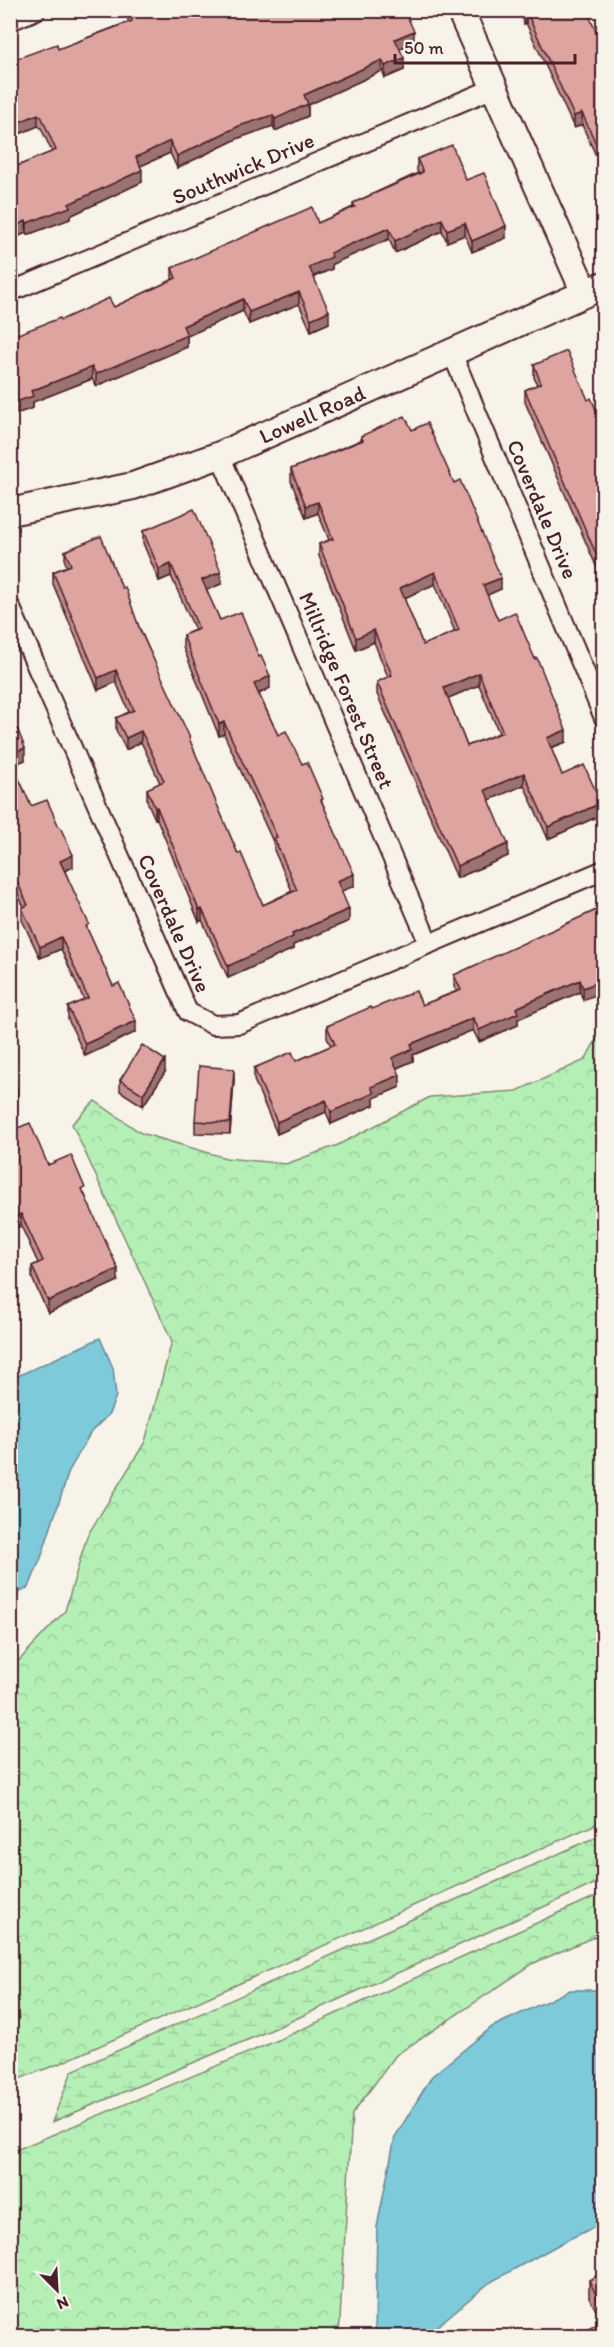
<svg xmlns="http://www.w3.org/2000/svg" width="614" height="2347" font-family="Itim,sans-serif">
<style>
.forest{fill:url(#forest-crowns);stroke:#7f8870;stroke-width:1.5}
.wetland{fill:url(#wetland-marsh);stroke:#7f8870;stroke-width:1.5}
.water{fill:#7dcbda;stroke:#698694;stroke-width:1.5}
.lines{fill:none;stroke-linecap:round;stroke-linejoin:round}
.street-casing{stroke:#4a1f2b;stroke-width:22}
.secondary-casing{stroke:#4a1f2b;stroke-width:30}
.street{stroke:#f7f3e8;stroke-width:18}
.secondary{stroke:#f7f3e8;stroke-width:26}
.wall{fill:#bf8d8a;stroke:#4a1f2b;stroke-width:1.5;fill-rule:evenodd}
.shaded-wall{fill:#9b7370;stroke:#4a1f2b;stroke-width:1.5}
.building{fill:#dea4a0;stroke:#4a1f2b;stroke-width:1.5;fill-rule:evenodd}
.labels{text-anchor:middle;stroke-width:4.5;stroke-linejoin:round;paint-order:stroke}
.street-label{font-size:22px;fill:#4a1f2b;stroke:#f7f3e8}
</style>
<defs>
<pattern id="forest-crowns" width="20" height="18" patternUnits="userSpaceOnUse" patternTransform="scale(1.5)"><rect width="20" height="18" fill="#b4f0b5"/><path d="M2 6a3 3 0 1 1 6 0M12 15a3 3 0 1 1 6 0" fill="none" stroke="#9ccd9c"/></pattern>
<pattern id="wetland-marsh" width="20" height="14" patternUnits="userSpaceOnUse" patternTransform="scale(1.5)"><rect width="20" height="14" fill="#b4f0b5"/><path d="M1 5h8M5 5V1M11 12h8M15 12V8" fill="none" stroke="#9ccd9c"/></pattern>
</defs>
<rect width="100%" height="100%" fill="#f7f3e8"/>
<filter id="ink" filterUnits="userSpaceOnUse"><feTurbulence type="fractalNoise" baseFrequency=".0167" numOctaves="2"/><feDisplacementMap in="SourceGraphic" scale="12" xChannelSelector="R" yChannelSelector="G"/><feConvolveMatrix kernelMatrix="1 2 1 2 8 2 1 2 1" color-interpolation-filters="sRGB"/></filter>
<g filter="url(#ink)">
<!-- forest -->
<g class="forest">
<path d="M603,1027V1821L61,2063L11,2082V1669L65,1611L87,1536L145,1442L172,1341L72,1124L95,1101L141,1133L226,1158L286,1164L338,1145L430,1097L517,1091L585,1060Z"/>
<path d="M603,1893V1933L534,1963L396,2055L352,2114L339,2336H11V2152L276,2041Z"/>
</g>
<!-- wetland -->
<path class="wetland" d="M603,1834V1880L271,2030L52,2122L72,2071Z"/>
<!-- water -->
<g class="water">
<path d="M100,1338L113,1368L116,1396L109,1414L91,1432L69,1471L41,1558L29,1587L15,1595L10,1591L11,1379Z"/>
<path d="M570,1990H603V2223L567,2240L489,2283L425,2336H377L375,2331L377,2227L395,2137L432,2076L492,2027Z"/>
</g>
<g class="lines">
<!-- street casing -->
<g class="street-casing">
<g id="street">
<path d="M10,21L36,10"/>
<path d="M10,292L494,88"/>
<path d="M452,353L604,718"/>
<path d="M220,455L429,944"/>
<path d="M10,606L188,1012L213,1025L239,1024L604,870"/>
</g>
</g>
<!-- secondary casing -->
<g class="secondary-casing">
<g id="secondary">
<path d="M460,10L585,293"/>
<path d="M10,512L133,486L220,455L604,285"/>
</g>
</g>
<!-- street -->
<use href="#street" class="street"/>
<!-- secondary -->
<use href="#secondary" class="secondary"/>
</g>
<!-- wall -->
<g class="wall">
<path d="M519,10H587L603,57V171L582,125L574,128L526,23L524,24Z"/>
<path d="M128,11L414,42L400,49L404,70L385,78L382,71L308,105V116L275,131L273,126L239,138L177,168L170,153L140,166L142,182L70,216V219L27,235L26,233L10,240V169L52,152L41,128L38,126L10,138L58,49L128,22Z"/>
<path d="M417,159L466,180L506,238L472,252L465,235L447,242L442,231L395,253L389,239L332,264V269L314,277L329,323L311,331L299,304L249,324L243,311L187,336V347L96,386L92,379L33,402V408L10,416L61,320L114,307L172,280V268L318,223L353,207V203L418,173L417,171Z"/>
<path d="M534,365L588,400L603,426V451H602L603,455V582L525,402V390L537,385L534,377Z"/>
<path d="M412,430L501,589L487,595L498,620L566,742L551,748L562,775L601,815L548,839L524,785L489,800L508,856L457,878L377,694V682L388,677L374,642L356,650L319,556V544L329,540L318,513L306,518L291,481V469L361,440V436ZM435,584L455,632L423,645L404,598ZM479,685L499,733L467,746L448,698Z"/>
<path d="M143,531L221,584L206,590L220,620L270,688L259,694L278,735L302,764L323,804L354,886L341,891L349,921L293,945V949L228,978L202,920L199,922L157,819H155L147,801V789L160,783L151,763L141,742L126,750L116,730V718L129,712L116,682L98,690L53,584V572L67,566L65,562V551L122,588L190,743L238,854L263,905L292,891L274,850V844L224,734L219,736L183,647V635L195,630L171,576L159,581L143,543Z"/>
<path d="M10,721L25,760L13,765L31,806L73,867L65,871L89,933L113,986L136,1032L85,1056L68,1019V1007L84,1000L61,949L40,958L22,920V908L24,907L10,878Z"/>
<path d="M603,907L583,1000L580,992L518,1019V1025L479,1042L473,1030L413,1055V1061L397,1068L400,1087L374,1098V1105L331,1124L326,1112L277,1134L254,1080V1068L296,1061L331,1046L327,1038V1026L372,1009L422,1005L457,991L454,987V975Z"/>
<path d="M165,1072L143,1106L120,1091V1080Z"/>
<path d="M234,1080L230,1134L195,1133V1121Z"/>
<path d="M10,1131L85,1195L118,1281L48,1313L32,1278V1266L38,1263L21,1226L10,1230Z"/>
<path d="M603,2273V2337L602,2322L589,2297V2280Z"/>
</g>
<!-- shaded-wall -->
<g class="shaded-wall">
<path d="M526,11V23L524,24V12Z"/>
<path d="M414,31V42L395,51V39Z"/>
<path d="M404,58V70L385,78V66Z"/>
<path d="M382,60V71L308,105V116L275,131V119L304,95Z"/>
<path d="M582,113V125L574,128V116Z"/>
<path d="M38,114V126L10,138V126Z"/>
<path d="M273,115V126L239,138L177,168V156L239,126Z"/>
<path d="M170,141V153L136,168V157Z"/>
<path d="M142,170V182L70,216V219L27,235V223Z"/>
<path d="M442,219V231L395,253V241Z"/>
<path d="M26,221V233L10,240V228Z"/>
<path d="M465,223V235L447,242V230Z"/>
<path d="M506,226V238L472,252V241Z"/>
<path d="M389,228V239L332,264V269L309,278V267L330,253Z"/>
<path d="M299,292V304L249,324V312Z"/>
<path d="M243,299V311L187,336V347L96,386V374L183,326Z"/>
<path d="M329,311V323L311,331V319Z"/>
<path d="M92,367V379L33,402V408L10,416V404L31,391Z"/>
<path d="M603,439V451L598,453V441Z"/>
<path d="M318,502V513L306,518V506Z"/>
<path d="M171,564V576L159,581V569Z"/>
<path d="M221,572V584L202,592V580Z"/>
<path d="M435,572V584L400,600V588Z"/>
<path d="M501,578V589L483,597V585Z"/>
<path d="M374,630V642L356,650V638Z"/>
<path d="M116,670V682L98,690V678Z"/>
<path d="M479,673V685L444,700V688Z"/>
<path d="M270,676V688L254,696V684Z"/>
<path d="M224,722V734L219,736V724Z"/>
<path d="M566,730V742L547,749V738Z"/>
<path d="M141,731V742L126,750V738Z"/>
<path d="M25,748V760L10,766V754Z"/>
<path d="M524,773V785L485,802V790Z"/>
<path d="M601,803V815L548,839V827Z"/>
<path d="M157,807V819H155V808Z"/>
<path d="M508,844V856L457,878V866Z"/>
<path d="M73,855V867L60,873V861Z"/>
<path d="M354,874V886L337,893V881Z"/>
<path d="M202,909V920L199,922V910Z"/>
<path d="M349,909V921L293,945V949L228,978V966L292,934Z"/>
<path d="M61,937V949L40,958V947Z"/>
<path d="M580,980V992L518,1019V1025L479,1042V1030L516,1008Z"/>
<path d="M603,980V992L583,1000V988Z"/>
<path d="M473,1018V1030L413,1055V1061L392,1070V1058L411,1044Z"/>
<path d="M136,1021V1032L85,1056V1044Z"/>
<path d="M165,1060V1072L143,1106V1094Z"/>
<path d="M234,1069V1080L230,1134V1123Z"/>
<path d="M400,1075V1087L374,1098V1105L331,1124V1112L371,1087Z"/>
<path d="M17,1088V1100L10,1107V1095Z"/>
<path d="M326,1100V1112L277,1134V1122Z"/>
<path d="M21,1214V1226L11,1230V1218Z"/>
<path d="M118,1269V1281L48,1313V1301Z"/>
</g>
<!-- building -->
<g class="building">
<path d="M129,10H404L414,31L395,39L404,58L385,66L382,60L304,95L308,104L275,119L273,115L239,126L177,156L170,141L136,157L142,170L69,204L70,207L27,223L26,221L10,228V169L56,150L41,116L38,114L10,126V61L57,44L58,49L132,21L128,11Z"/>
<path d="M524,10H587L600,42L598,44L603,57V159L582,113L574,116L526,11L524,12Z"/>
<path d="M452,145L466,180L484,173L506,226L472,241L465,223L447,230L442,219L395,241L389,228L330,253L332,257L309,267L329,311L311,319L299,292L249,312L243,299L183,326L187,335L96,374L92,367L31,391L33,396L10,404V337L60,318L61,320L109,298L114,307L176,278L172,268L312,207L318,223L355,207L353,203L423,172L417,159Z"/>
<path d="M567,351L588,400L591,398L603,426V439L598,441L603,455V570L525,390L541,383L534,365Z"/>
<path d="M405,416L412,430L427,423L454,483L460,480L501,578L483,585L498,620L515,612L535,659L537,658L566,730L547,738L562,775L584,765L601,803L548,827L524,773L485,790L508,844L457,866L377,682L392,675L374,630L356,638L319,544L333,539L318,502L306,506L291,469L363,440L361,436ZM435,572L459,630L423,645L400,588ZM479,673L503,732L467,746L444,688Z"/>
<path d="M194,509L221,572L202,580L220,620L241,612L259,657L261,656L270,676L254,684L278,735L286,731L302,764L307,762L323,799L321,800L354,874L337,881L349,909L292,934L293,937L228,966L202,909L199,910L157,807L155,808L147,789L164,781L151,751L141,731L126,738L116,718L134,710L116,670L98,678L53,572L71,565L65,551L101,536L122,588L125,587L140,630L190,738H189L238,854L241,853L263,905L297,890L274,838L277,837L224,722L219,724L183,635L199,629L171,564L159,569L143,531Z"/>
<path d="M10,721L14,729L17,728L25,748L10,754Z"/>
<path d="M10,758L31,806L47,800L59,827H60L73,855L60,861L89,924L86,926L113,986L119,983L136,1021L85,1044L68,1007L88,998L61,937L40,947L22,908L28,905L10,866Z"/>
<path d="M603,907V980L583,988L580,980L516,1008L518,1013L479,1030L473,1018L411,1044L413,1049L392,1058L400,1075L371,1087L374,1093L331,1112L326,1100L277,1122L254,1068L292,1052L296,1061L335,1044L327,1026L371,1007L372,1009L416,991L422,1005L461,990L454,975Z"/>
<path d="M142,1045L165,1060L143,1094L120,1080Z"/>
<path d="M199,1066L234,1069L230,1123L195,1121Z"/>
<path d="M10,1082L17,1088L10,1095Z"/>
<path d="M30,1123L48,1165L71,1155L85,1188L82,1189L118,1269L48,1301L32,1266L43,1261L21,1214L10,1218V1131Z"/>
<path d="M603,2273V2309L589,2280Z"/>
<path d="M603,2321V2337H574Z"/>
</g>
</g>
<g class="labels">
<!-- street labels -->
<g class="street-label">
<text transform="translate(243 168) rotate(-23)" y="8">Southwick Drive</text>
<text transform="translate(312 414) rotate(-24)" y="8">Lowell Road</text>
<text transform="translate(543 509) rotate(67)" y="8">Coverdale Drive</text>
<text transform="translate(347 690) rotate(67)" y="8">Millridge Forest Street</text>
<text transform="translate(175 923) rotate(66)" y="8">Coverdale Drive</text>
</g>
</g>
<!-- margin -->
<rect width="614" height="2347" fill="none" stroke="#f7f3e8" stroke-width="36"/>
<rect x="18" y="18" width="578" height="2311" fill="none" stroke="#4a1f2b" stroke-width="2" filter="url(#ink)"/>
<!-- north arrow -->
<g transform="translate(57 2290) rotate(156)" stroke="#f7f3e8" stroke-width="4.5" paint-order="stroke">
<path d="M0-4.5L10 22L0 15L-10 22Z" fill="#4a1f2b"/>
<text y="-9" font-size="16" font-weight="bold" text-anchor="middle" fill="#4a1f2b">N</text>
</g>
<!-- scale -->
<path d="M395 54v9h180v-9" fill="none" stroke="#4a1f2b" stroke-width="3"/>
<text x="404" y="54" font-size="18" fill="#4a1f2b" stroke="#f7f3e8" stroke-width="4.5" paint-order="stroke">50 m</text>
</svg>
